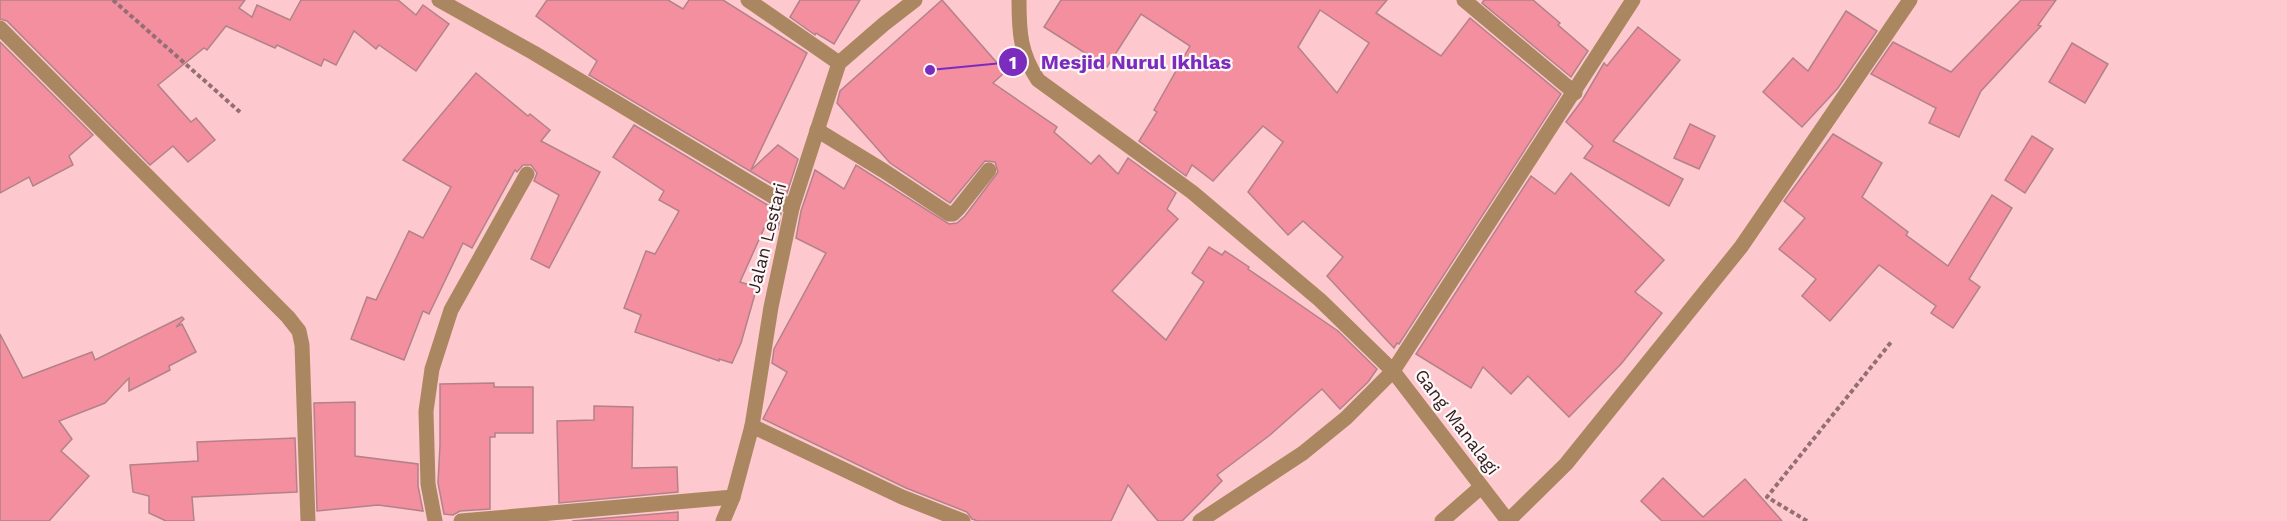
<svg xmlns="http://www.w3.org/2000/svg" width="2287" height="521" font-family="'Work Sans',sans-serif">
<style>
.building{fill:#f38f9f;stroke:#b38289;stroke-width:1.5;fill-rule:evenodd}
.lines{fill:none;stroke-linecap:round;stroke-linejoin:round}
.path{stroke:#936f74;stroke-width:4;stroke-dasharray:4.5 3;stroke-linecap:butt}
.minor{stroke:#aa8760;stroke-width:15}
.labels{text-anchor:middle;stroke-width:4.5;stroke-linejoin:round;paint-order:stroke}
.street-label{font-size:18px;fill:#301d20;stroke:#fef8f8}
.leader{fill:none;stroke:#7b2cbf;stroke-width:2}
.callout-dot{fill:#7b2cbf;stroke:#fef8f8;stroke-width:2}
.mark-label{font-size:18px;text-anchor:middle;font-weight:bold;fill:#fff}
.callout-label{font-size:20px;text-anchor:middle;font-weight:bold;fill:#7b2cbf;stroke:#fef8f8;stroke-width:4.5;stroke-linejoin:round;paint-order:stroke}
</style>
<rect width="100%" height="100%" fill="#fec8cf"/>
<!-- building -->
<g class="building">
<path d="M0,0H245L239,8L252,17L257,5L290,20L301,0H398L416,15L423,5L449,24L416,71L379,45L376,49L354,31L336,65L324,59L321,66L277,45L275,48L226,26L207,50L204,48L158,85L191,122L196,118L215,140L188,162L173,146L150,165L7,21L0,19Z"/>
<path d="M547,0H668L683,9L689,0H723L807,53L751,170L778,145L798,159L787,193L589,75L597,61L536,16Z"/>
<path d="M800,0H860L834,44L816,33L815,35L790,17Z"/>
<path d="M942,0L1005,72L993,83L1057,127L1054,132L1091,164L1099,155L1118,174L1128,158L1176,193L1167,209L1178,219L1112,291L1166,340L1204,282L1192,273L1209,247L1222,255L1225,251L1249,267L1248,269L1338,331L1377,369L1368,382L1340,409L1322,389L1270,435L1217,475L1222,481L1182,521H1158L1128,485L1111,521H978L972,519L967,512L906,488L763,419L787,372L772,363L774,349L826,253L796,238L801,211L815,170L844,189L856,165L949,224L957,223L965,216L998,172L995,162L985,161L950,203L890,163L837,103L840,91Z"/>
<path d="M1061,0H1387L1376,13L1441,56L1470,18L1561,94L1399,344L1397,343L1394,348L1327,276L1343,257L1303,221L1288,235L1248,192L1283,142L1263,126L1213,181L1192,165L1186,176L1139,141L1157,112L1154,110L1190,46L1141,14L1107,67L1044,27ZM1320,10L1369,43L1337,93L1298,47Z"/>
<path d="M1484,0H1533L1560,23L1558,25L1588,51L1571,77L1482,3Z"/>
<path d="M2021,0H2056L2038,25L2041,26L1981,91L1959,137L1929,123L1936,108L1871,74L1893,42L1951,72Z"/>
<path d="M1846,11L1877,31L1838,88L1802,127L1763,92L1793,58L1808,71Z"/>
<path d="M1638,27L1680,60L1613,141L1683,179L1669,206L1584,158L1593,146L1566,122L1583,99L1604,63L1607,66Z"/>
<path d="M0,42L93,135L69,156L73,165L33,186L29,177L0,193Z"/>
<path d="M2072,43L2108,64L2085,103L2049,82Z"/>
<path d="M476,73L528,116L530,114L550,130L541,141L600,172L549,268L531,259L559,195L534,181L537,173L531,165H523L517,172L515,170L472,248L463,243L429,314L423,311L404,360L351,339L367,297L376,300L409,231L423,238L451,187L403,160Z"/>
<path d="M1690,124L1715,136L1699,169L1674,158Z"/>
<path d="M634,125L781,213L778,229L766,224L740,282L757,287L741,343L732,363L719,359V361L635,332L641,315L624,308L646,251L655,254L679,211L659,200L664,191L613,157Z"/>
<path d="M1833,134L1882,163L1862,197L1908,232L1906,235L1948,266L1992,195L2012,208L1969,279L1980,287L1953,328L1931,313L1936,306L1879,265L1830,321L1802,296L1816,279L1779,249L1805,218L1784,201Z"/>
<path d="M2032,136L2053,149L2025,193L2005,180Z"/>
<path d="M1571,173L1664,260L1635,292L1662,313L1621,364L1569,417L1528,376L1511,394L1483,367L1471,388L1416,354L1531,176L1555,194Z"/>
<path d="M182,317L184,319L176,327L182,324L196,352L169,366L170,370L129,391V378L105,403L59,421L72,439L61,451L89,476L49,521H0V334L23,378L92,352L95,360Z"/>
<path d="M494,383V387H533V433H495V437H490V509L460,511L453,515L444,514L438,483L440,445V384Z"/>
<path d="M355,402V456L418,464V486L423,511L378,505L317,511L314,403Z"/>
<path d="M594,406L633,407L632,468L677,467L678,492L559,503L557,421L594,420Z"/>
<path d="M295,438L297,492L192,497L194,521H166L149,513V496L133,492L130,465L198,461L197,442Z"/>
<path d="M1663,478L1703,517L1745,479L1782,521H1662L1641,501Z"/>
<path d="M678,512V521H572Z"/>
</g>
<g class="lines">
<!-- path -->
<g class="path">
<path d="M113,0L240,112"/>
<path d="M1807,521L1767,497L1892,341"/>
</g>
<!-- minor -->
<g class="minor">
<path d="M439,0L534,53L792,208"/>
<path d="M748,0L839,63"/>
<path d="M1019,0C1019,32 1020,53 1038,80L1192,192L1320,300L1393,371L1633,0"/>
<path d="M1464,0L1575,93"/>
<path d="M0,28L288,317L299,331L302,345L308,521"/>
<path d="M817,130L884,171L949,214H953L958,209L989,170"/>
<path d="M752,426L902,497L963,521"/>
<path d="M435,521L428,484L426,411L432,369L451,310L527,174"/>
<path d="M461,521L733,497"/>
<path d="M723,521L733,497L752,426L771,307L792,208L839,63L884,24L915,0"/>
<path d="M1200,521L1303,453L1346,418L1393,371L1508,521"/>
<path d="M1442,521L1481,487"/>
<path d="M1508,521L1566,464L1741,247L1910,0"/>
</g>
</g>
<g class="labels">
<!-- street labels -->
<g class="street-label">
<text transform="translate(767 238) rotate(-76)" y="6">Jalan Lestari</text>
<text transform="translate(1457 422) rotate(53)" y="6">Gang Manalagi</text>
</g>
</g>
<!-- callouts -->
<path class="leader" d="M930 70L1013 62"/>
<g class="callout-dot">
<circle cx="930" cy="70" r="6"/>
<circle cx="1013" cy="62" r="15"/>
</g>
<g class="mark-label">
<text x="1013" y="69">1</text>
</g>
<g class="callout-label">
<text x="1136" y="69">Mesjid Nurul Ikhlas</text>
</g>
</svg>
